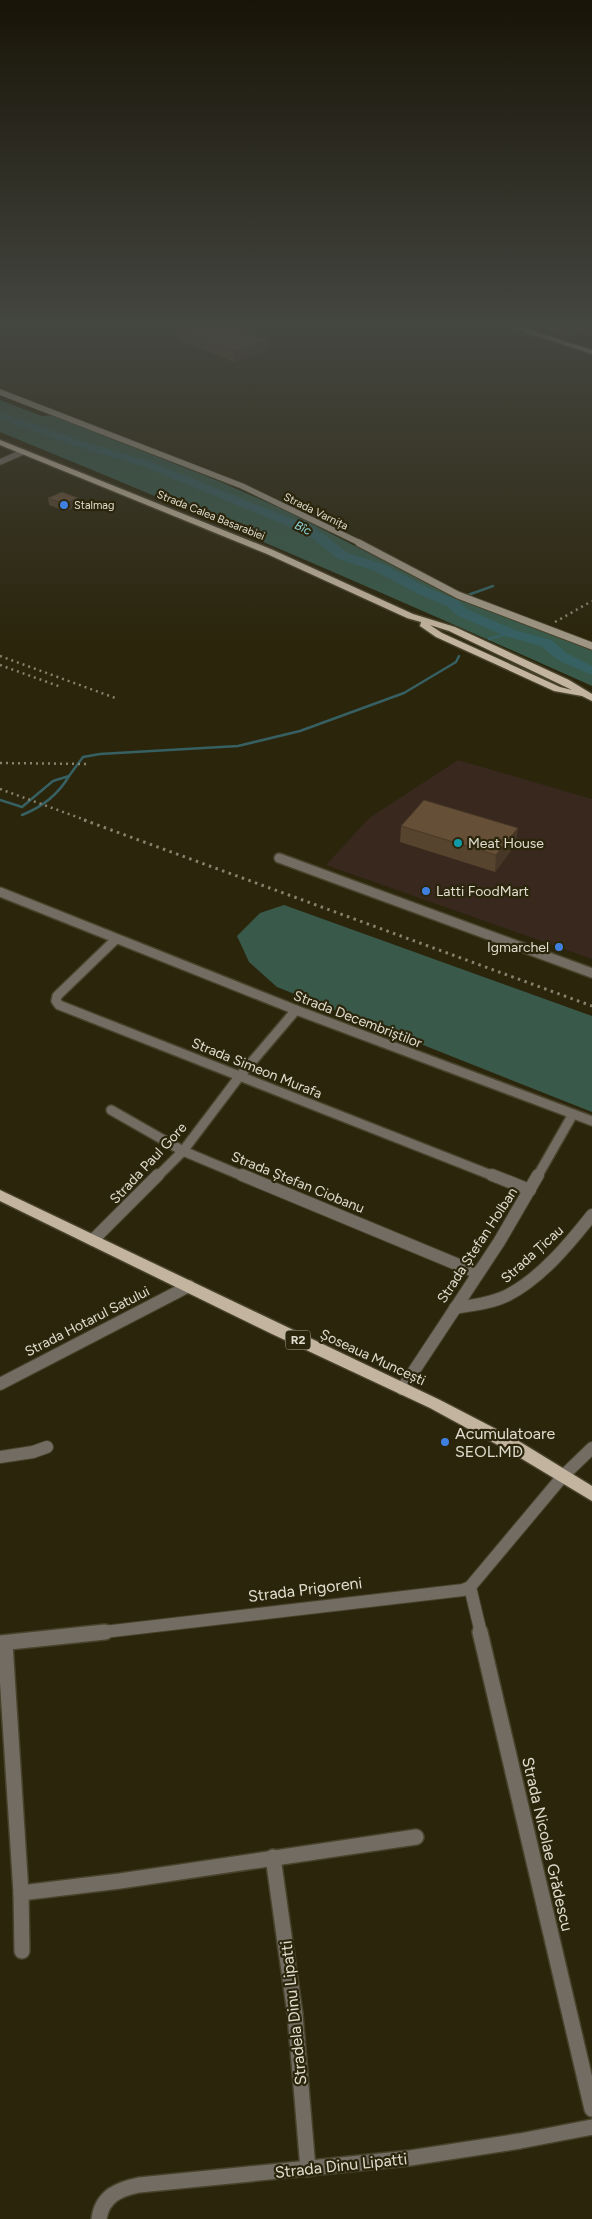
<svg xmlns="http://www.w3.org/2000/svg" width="592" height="2219" font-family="Figtree,sans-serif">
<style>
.commercial{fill:#38281e}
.forest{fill:#395a4b}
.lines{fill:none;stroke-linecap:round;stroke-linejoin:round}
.stream{stroke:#376063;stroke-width:2.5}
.river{fill:#376063;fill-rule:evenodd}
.street-far3-casing{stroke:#48422b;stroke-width:7}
.street-far2-casing{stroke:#48422b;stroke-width:12}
.street-far1-casing{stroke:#48422b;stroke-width:14}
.street-casing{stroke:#48422b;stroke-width:18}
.secondary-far1-casing{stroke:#48422b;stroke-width:7}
.secondary-casing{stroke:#48422b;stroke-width:9}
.primary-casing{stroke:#48422b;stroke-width:3}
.street-far3{stroke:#736c62;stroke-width:5.5}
.street-far2{stroke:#736c62;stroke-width:9}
.street-far1{stroke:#736c62;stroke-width:12}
.street{stroke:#736c62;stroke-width:15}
.secondary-far1{stroke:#9f9584;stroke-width:5.5}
.secondary{stroke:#9f9584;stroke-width:7}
.primary{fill:#c2b49e;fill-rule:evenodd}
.rail-far1{stroke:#87826e;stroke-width:2.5;stroke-dasharray:2 4;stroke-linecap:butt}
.rail{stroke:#87826e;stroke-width:3;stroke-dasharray:2.5 4.5;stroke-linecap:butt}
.wall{fill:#57442f}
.shaded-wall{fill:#473726}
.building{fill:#654f37;stroke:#473726}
.shop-dot{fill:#3f7fe0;stroke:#2b250c;stroke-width:2}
.culture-dot{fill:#0f9aa8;stroke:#2b250c;stroke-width:2}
.labels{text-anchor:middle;stroke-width:4.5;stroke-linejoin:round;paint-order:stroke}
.far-poi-label{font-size:11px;fill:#e0ddce;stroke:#2b250c;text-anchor:start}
.far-street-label{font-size:11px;fill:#e0ddce;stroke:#2b250c}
.far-water-label{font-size:12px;font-style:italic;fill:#8edbe1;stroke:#2b250c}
.shield{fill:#2b250c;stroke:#aaa694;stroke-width:1}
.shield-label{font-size:12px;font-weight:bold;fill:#e0ddce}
.poi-label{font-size:14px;fill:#e0ddce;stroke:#2b250c;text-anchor:start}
.street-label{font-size:14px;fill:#e0ddce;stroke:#2b250c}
.near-poi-label{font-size:16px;fill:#e0ddce;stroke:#2b250c;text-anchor:start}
.near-street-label{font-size:16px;fill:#e0ddce;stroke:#2b250c}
</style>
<rect width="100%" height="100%" fill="#2b250c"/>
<!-- commercial -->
<path class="commercial" d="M458,760L592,799V959L326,865L369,818Z"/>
<!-- forest -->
<g class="forest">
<path d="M0,400L42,416L52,415L221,482L289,512L456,598L592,650V686C396,598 199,513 0,432Z"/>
<path d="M284,905L592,1016V1112L277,987L249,962L237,936L260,913Z"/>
</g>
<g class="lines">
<!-- stream -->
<g class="stream">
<path d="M468,595L493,586"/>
<path d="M452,603L459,599"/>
<path d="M489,639L510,633"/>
<path d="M0,800L22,807L53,781L69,776L83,757L100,754L238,746L300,731L404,693L456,662L459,656"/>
<path d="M22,815C42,807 58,795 69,776"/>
</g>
<!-- river -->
<path class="river" d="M0,412L85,442L149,461L315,528L348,553L385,565L428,588L457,600L467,609L489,619L515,630L551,640L568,654L592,666V675L558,660L541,646L505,636L479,625L457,615L447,606L418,594L375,571L338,559L307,534L142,466L77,447L0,419Z"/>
<!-- street-far3 casing -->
<g class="street-far3-casing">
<path id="street-far3" d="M0,462L23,452"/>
</g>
<!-- street-far2 casing -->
<g class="street-far2-casing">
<g id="street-far2">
<path d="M279,858L592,973"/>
<path d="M0,892L296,1010L592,1121"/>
<path d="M116,939L57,996L56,1001L59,1005L496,1177"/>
<path d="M111,1110L183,1151L245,1177"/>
<path d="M157,1177L183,1151L239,1077L296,1010"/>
<path d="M537,1177L573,1114"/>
</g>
</g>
<!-- street-far1 casing -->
<g class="street-far1-casing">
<g id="street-far1">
<path d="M242,1175L478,1273"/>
<path d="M492,1175L530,1190"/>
<path d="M93,1240L158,1175"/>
<path d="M455,1308C473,1305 492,1303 508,1295C541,1278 569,1244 592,1215"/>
<path d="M0,1384L189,1286"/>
<path d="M402,1389L499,1242L538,1175"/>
<path d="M0,1457L33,1452L47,1447"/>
<path d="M470,1587L481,1633"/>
<path d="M95,1633L463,1590L470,1587L563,1476L592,1448"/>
</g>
</g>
<!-- street casing -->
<g class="street-casing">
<g id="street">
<path d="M480,1632L592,2109"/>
<path d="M0,1643L105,1632"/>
<path d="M5,1643L21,1893L22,1951"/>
<path d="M273,1857L295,2014L308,2169"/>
<path d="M21,1893L120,1881L416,1837"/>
<path d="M99,2219C102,2196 119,2189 139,2185L410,2158L520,2141L592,2127"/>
</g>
</g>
<!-- secondary-far1 casing -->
<g class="secondary-far1-casing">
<path id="secondary-far1" d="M0,392L242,486L362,544"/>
</g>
<!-- secondary casing -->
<g class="secondary-casing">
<path id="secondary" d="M359,543L458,595L592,646"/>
</g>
<!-- primary casing -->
<g class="primary-casing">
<g id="primary">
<path d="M513,328H524L592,350V354Z"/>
<path d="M0,440L273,550L413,614L455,627L569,680L592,694V701L582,696L554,691L436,637L420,626L421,622L407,618L267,554L0,445ZM430,625L449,631L572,690L560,687L442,633Z"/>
<path d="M0,1190L440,1400L517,1440L592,1486V1501L507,1450L430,1408L272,1334L0,1201Z"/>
</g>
</g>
<!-- street-far3 -->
<use href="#street-far3" class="street-far3"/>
<!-- street-far2 -->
<use href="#street-far2" class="street-far2"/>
<!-- street-far1 -->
<use href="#street-far1" class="street-far1"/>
<!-- street -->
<use href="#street" class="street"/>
<!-- secondary-far1 -->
<use href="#secondary-far1" class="secondary-far1"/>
<!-- secondary -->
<use href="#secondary" class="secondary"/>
<!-- primary -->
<use href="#primary" class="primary"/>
<!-- rail-far1 -->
<g class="rail-far1">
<path d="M555,622L592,601"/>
<path d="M0,656L118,699"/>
<path d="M0,665L61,687"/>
<path d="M0,763L88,764"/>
<path d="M0,789L88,821"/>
</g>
<!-- rail -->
<path class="rail" d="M84,820L592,1006"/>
</g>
<!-- wall -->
<g class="wall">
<path d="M547,328H592L591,336L574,331L564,335L547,329Z"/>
<path d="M178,330L269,340V350L234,362L179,340Z"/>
<path d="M48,498H78L79,506L65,511L49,505Z"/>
<path d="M401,826L516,844L495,872L400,842Z"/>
</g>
<!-- shaded-wall -->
<g class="shaded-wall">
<path d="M564,328H575L574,331L564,335Z"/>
<path d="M269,340V350L234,362V352Z"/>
<path d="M78,498L79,506L65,511L64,504Z"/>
<path d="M518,828L516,844L495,872L496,855Z"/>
</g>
<!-- building -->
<g class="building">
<path d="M184,328H237L269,340L234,352L178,330Z"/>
<path d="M62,492L78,498L64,504L48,498Z"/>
<path d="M424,800L518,828L496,855L401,826Z"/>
</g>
<!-- sky -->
<linearGradient id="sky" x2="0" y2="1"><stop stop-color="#181407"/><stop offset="0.51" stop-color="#444640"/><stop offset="1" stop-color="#444640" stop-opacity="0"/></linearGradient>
<rect width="592" height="639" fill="url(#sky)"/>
<!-- markers -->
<g class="shop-dot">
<circle cx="64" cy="505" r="5"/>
<circle cx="426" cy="891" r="5"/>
<circle cx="559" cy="947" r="5"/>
<circle cx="445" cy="1442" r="5"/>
</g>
<circle class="culture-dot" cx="458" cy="843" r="5"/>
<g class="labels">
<!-- far-poi labels -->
<g class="far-poi-label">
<text x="74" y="509">Stalmag</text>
</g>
<!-- far-street labels -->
<g class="far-street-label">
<text transform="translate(316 511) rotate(26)" y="4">Strada Varnița</text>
<text transform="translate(211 515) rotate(22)" y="4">Strada Calea Basarabiei</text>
</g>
<!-- far-water labels -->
<g class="far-water-label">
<text transform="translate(303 528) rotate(25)" y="4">Bîc</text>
</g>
<!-- shield labels -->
<rect class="shield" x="285.5" y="1330.5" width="25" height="19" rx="4"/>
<g class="shield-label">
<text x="298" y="1344">R2</text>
</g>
<!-- poi labels -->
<g class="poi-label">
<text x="468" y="848">Meat House</text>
<text x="436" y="896">Latti FoodMart</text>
<text x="549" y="952" text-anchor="end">Igmarchel</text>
</g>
<!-- street labels -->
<g class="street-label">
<text transform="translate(358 1019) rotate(21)" y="5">Strada Decembriștilor</text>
<text transform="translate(257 1068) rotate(22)" y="5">Strada Simeon Murafa</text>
<text transform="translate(148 1163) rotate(-47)" y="5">Strada Paul Gore</text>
<text transform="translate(298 1182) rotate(22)" y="5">Strada Ștefan Ciobanu</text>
<text transform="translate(477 1245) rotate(-57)" y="5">Strada Ștefan Holban</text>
<text transform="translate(532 1254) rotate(-42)" y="5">Strada Țicau</text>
<text transform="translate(87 1321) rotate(-27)" y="5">Strada Hotarul Satului</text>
<text transform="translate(373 1357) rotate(25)" y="5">Șoseaua Muncești</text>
</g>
<!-- near-poi labels -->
<g class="near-poi-label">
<text x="455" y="1439">Acumulatoare<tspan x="455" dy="18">SEOL.MD</tspan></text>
</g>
<!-- near-street labels -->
<g class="near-street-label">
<text transform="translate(305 1589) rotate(-7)" y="6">Strada Prigoreni</text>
<text transform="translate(548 1844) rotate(77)" y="6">Strada Nicolae Grădescu</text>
<text transform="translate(293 2013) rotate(-96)" y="6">Stradela Dinu Lipatti</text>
<text transform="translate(341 2165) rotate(-6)" y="6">Strada Dinu Lipatti</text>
</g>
</g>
</svg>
